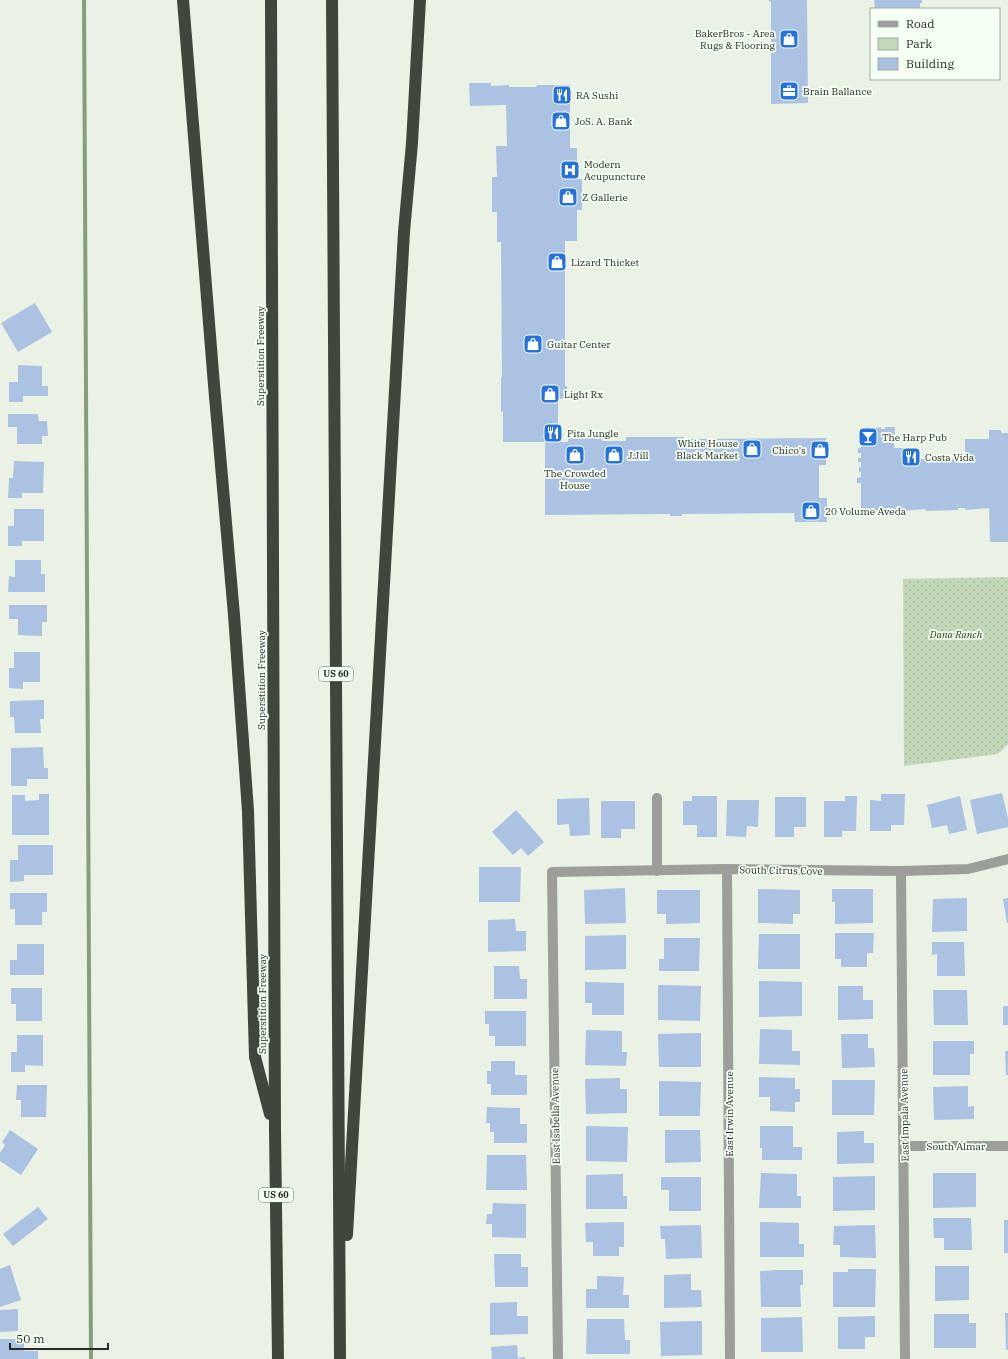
<svg xmlns="http://www.w3.org/2000/svg" width="1008" height="1359" font-family="'IBM Plex Serif',serif">
<style>
.green{fill:url(#green-dots)}
.lines{fill:none;stroke-linecap:round;stroke-linejoin:round}
.stream{stroke:#879d7d;stroke-width:4}
.building{fill:#acc2e3}
.street{stroke:#9b9e99;stroke-width:10}
.highway{stroke:#3f463c;stroke-width:12}
.labels{text-anchor:middle;stroke-width:3.5;stroke-linejoin:round;paint-order:stroke}
.shield{fill:#f6fff3;stroke:#666b64;stroke-width:1}
.shield-label{font-size:9px;font-weight:bold;fill:#282b27}
.poi-label{font-size:10px;fill:#282b27;stroke:#f6fff3;text-anchor:start}
.street-label{font-size:10px;fill:#282b27;stroke:#f6fff3}
.park-label{font-size:10px;font-style:italic;fill:#1a3705;stroke:#f6fff3}
</style>
<defs>
<pattern id="green-dots" width="8" height="8" patternUnits="userSpaceOnUse"><rect width="8" height="8" fill="#c3d8b9"/><path d="M2 2h.1M6 6h.1" fill="none" stroke="#a8ba9f" stroke-width="1.8" stroke-linecap="round"/></pattern>
</defs>
<rect width="100%" height="100%" fill="#e9f2e5"/>
<!-- green -->
<path class="green" d="M1008,577V744L998,754L904,766L903,579Z"/>
<g class="lines">
<!-- stream -->
<path class="stream" d="M84,0L91,1359"/>
</g>
<!-- building -->
<g class="building">
<path d="M768,0H807L808,103L771,104V2Z"/>
<path d="M874,0H922V3H920V9H875Z"/>
<path d="M469,83H491V86L509,85V87H536L537,85H570V148H577V179H582V210H577V241H565V386H567V399H558V442H568V438H602V441H626V437H684V439L826,438V465H819V498H827V522H795L794,513L682,514V516H670V514L545,515V442H503V411L501,412V377L502,378L501,242H497V212H492V177H497L496,146H507L506,105L470,106Z"/>
<path d="M35,303L52,332L18,352L1,323Z"/>
<path d="M18,365L42,366V386H48V396H23V402H9V382H18Z"/>
<path d="M8,414H38L39,421H47L48,436H42V444H17V427H8Z"/>
<path d="M865,427H869L870,430H876V428L881,427V429H885V427H895L894,448H917V459H965V439H989V430H1001V433H1008V542H990L989,508L965,510V508H958V510L926,511V509L900,511V509L870,511V510H861V483H857V478L861,477V472H859V467H861V462H858V458H861V453H858V448H861V430H865Z"/>
<path d="M14,461L44,462L43,493H22V498H8L9,478H13Z"/>
<path d="M14,509H44V541H22V546H8V526H14Z"/>
<path d="M15,560H41V574H45V592H8L9,576L15,577Z"/>
<path d="M9,605H47V622H42V636L18,635V619H9Z"/>
<path d="M14,652H40V682H23V689L9,688V668H14Z"/>
<path d="M44,700V719H40L41,733H15L14,717H10V701Z"/>
<path d="M43,747L44,768H48V779H27V786H11V748Z"/>
<path d="M1002,793L1008,818V827L977,834L970,800Z"/>
<path d="M39,794H49V835H12V795H25V801L39,800Z"/>
<path d="M881,794H905L904,825H891V831H870V800L881,801Z"/>
<path d="M692,796H717V837H697V825H683V801H692Z"/>
<path d="M845,796H857L856,831H842V837H824V801H845Z"/>
<path d="M960,796L967,830L949,834L947,825L932,828L927,805Z"/>
<path d="M775,797H806V827H794V837H775Z"/>
<path d="M589,798L590,835L570,836L569,824L557,825V799Z"/>
<path d="M727,800H759L758,827L747,826L746,837L726,836Z"/>
<path d="M601,801H635V829H621V838H601Z"/>
<path d="M516,810L544,842L528,856L521,848L513,855L492,832Z"/>
<path d="M18,845H53V875H24V881L10,882V860H18Z"/>
<path d="M479,867H521L520,902H479Z"/>
<path d="M625,888L626,923L585,924L584,890Z"/>
<path d="M758,889L800,890V914H793V924L758,923Z"/>
<path d="M832,889H873V923L835,924V902H832Z"/>
<path d="M657,890H700V923L666,924V914H657Z"/>
<path d="M10,893H47V912H42V925H15V909H10Z"/>
<path d="M967,898V931L932,932L933,899Z"/>
<path d="M1008,898V923H1007L1003,899Z"/>
<path d="M515,919L516,931H526V951L488,952V920Z"/>
<path d="M835,933H874L873,953H867V967H841V959H835Z"/>
<path d="M759,934H800V969H758Z"/>
<path d="M626,935V969L585,970V936Z"/>
<path d="M664,938H700L699,971H659V959H664Z"/>
<path d="M932,942H964L965,976H937V954L932,955Z"/>
<path d="M17,944H44V975H10V960H17Z"/>
<path d="M494,966H519L520,979H527V999H494Z"/>
<path d="M759,981L802,982V1016L759,1017Z"/>
<path d="M585,982L624,983V1015H592V1003H585Z"/>
<path d="M658,985L701,986L700,1021L658,1020Z"/>
<path d="M838,986H863V1000H873V1019L838,1020Z"/>
<path d="M11,988H42V1021H16V1004H11Z"/>
<path d="M933,990H967L968,1025H934Z"/>
<rect x="1003" y="1006" width="5" height="19"/>
<path d="M485,1011H526V1046H495V1036H489V1024H485Z"/>
<path d="M760,1029L792,1030V1051H800V1065L759,1064Z"/>
<path d="M586,1030L622,1031V1052H627L626,1066L585,1065Z"/>
<path d="M701,1033V1067H659L658,1034Z"/>
<path d="M841,1034H868V1048H874L875,1067L842,1068Z"/>
<path d="M17,1035H43V1066L25,1065V1072H11V1052H17Z"/>
<path d="M933,1041H974V1054H970V1075H933Z"/>
<path d="M1005,1051H1008V1075H1006Z"/>
<path d="M491,1061H515V1075H527V1095H491V1084H487V1071H491Z"/>
<path d="M759,1077L795,1078V1089H800V1102H795V1112L770,1111V1097H759Z"/>
<path d="M620,1078V1089H627V1113L586,1114L585,1079Z"/>
<path d="M832,1080H875L874,1115H832Z"/>
<path d="M659,1081L701,1082L700,1116H659Z"/>
<path d="M17,1085H47L46,1117H21V1100H16Z"/>
<path d="M968,1086V1107L974,1106V1119L934,1120L933,1087Z"/>
<path d="M487,1107L520,1108V1124H527V1143H494V1132H490V1123H486Z"/>
<path d="M586,1126L628,1127L627,1162L586,1161Z"/>
<path d="M760,1126H793V1147H802V1160H762V1148H760Z"/>
<path d="M10,1130L38,1149L21,1175L0,1161V1153L5,1145L2,1142Z"/>
<path d="M665,1130H700L701,1162L665,1163Z"/>
<path d="M864,1131V1143H874V1163L837,1164V1132Z"/>
<path d="M487,1155H526L527,1190H486Z"/>
<path d="M761,1173L797,1174V1196H801V1208H759Z"/>
<path d="M933,1173H976V1207L933,1208Z"/>
<path d="M623,1174V1196H627V1209H586V1175Z"/>
<path d="M875,1176V1210L833,1211V1177Z"/>
<path d="M661,1177H701V1211H669V1190H661Z"/>
<path d="M493,1203L526,1204V1238L492,1237V1224H486L487,1214H492Z"/>
<path d="M38,1207L48,1219L13,1246L3,1234Z"/>
<path d="M933,1218H971L972,1250H944V1238H934Z"/>
<rect x="1004" y="1220" width="4" height="33"/>
<path d="M624,1222V1247H619V1256H593V1242H586L585,1223Z"/>
<path d="M760,1222L799,1223V1244H804V1257H760Z"/>
<path d="M701,1225L702,1258L666,1259L665,1239H661L660,1226Z"/>
<path d="M875,1225L876,1258L840,1257V1245H833L834,1226Z"/>
<path d="M494,1254H521V1267H528V1287H495Z"/>
<path d="M10,1265L21,1300L0,1307V1269Z"/>
<path d="M935,1266H969V1300L935,1301Z"/>
<path d="M848,1269H876L875,1307H833V1272H848Z"/>
<path d="M776,1270H803V1285H800L801,1307H761L760,1271Z"/>
<path d="M691,1274V1290H701L702,1307L664,1308V1275Z"/>
<path d="M597,1276L624,1277L623,1295H629V1308H586V1289H597Z"/>
<path d="M517,1302V1316H528V1334L490,1335V1303Z"/>
<path d="M18,1309V1331L0,1332V1310Z"/>
<path d="M1005,1313H1008V1350H1006Z"/>
<path d="M934,1314H969V1323H976V1348H934Z"/>
<path d="M875,1316V1337H865V1349H838V1317Z"/>
<path d="M802,1317L803,1352H761V1318Z"/>
<path d="M587,1319H624L625,1340H630V1354H586Z"/>
<path d="M702,1321V1355L661,1356L660,1322Z"/>
<path d="M0,1339H24V1351H38V1359H0Z"/>
<path d="M517,1345L518,1358L525,1357V1359H492L491,1347Z"/>
</g>
<g class="lines">
<!-- street -->
<g class="street">
<path d="M657,798V871"/>
<path d="M727,869L730,1359"/>
<path d="M901,871L905,1359"/>
<path d="M904,1146H1008"/>
<path d="M558,1359L552,872L727,869L901,871L968,869L1008,859"/>
</g>
<!-- highway -->
<g class="highway">
<path d="M183,0L214,385L234,615L248,811L255,1057L270,1114"/>
<path d="M271,0L275,1130L278,1359"/>
<path d="M332,0L340,1359"/>
<path d="M347,1235L404,232L412,143L420,0"/>
</g>
</g>
<!-- icons -->
<defs>
<g id="shop-square" transform="scale(1)"><rect x="-9" y="-9" width="18" height="18" rx="4" fill="#2572dd" stroke="#f6fff3"/><path d="M-5-2.5h2.3a2.7 3.5 0 0 1 5.4 0H5L5.5 6h-11ZM-1.5-2.5h3a1.5 2.3 0 0 0-3 0Z" fill="#fff"/></g>
<g id="office-square" transform="scale(1)"><rect x="-9" y="-9" width="18" height="18" rx="4" fill="#2572dd" stroke="#f6fff3"/><path d="M-6-3h4V-5.5h4V-3h4V5H-6ZM-1-4.5V-3h2v-1.5ZM-6 0V1H6V0Z" fill="#fff"/></g>
<g id="restaurant-square" transform="scale(1)"><rect x="-9" y="-9" width="18" height="18" rx="4" fill="#2572dd" stroke="#f6fff3"/><path d="M-5-6h1v4h1v-4h1v4h1v-4h1v5L-1.5 .5V6h-2V.5L-5-1ZM5-6V6H3V1.5H1.5Q1.5-4 5-6Z" fill="#fff"/></g>
<g id="hospital-square" transform="scale(1)"><rect x="-9" y="-9" width="18" height="18" rx="4" fill="#2572dd" stroke="#f6fff3"/><path d="M-5-5h3v3.5h4V-5h3V5h-3V1.5h-4V5h-3Z" fill="#fff"/></g>
<g id="bar-square" transform="scale(1)"><rect x="-9" y="-9" width="18" height="18" rx="4" fill="#2572dd" stroke="#f6fff3"/><path d="M-6-5H6L.8 .8V4.5H3.5V6h-7V4.5H-.8V.8Z" fill="#fff"/></g>
</defs>
<g fill-rule="evenodd">
<use href="#shop-square" x="789" y="39"/>
<use href="#office-square" x="789" y="91"/>
<use href="#restaurant-square" x="562" y="95"/>
<use href="#shop-square" x="561" y="121"/>
<use href="#hospital-square" x="570" y="170"/>
<use href="#shop-square" x="568" y="197"/>
<use href="#shop-square" x="557" y="262"/>
<use href="#shop-square" x="533" y="344"/>
<use href="#shop-square" x="550" y="394"/>
<use href="#restaurant-square" x="553" y="433"/>
<use href="#bar-square" x="868" y="437"/>
<use href="#shop-square" x="752" y="449"/>
<use href="#shop-square" x="820" y="450"/>
<use href="#shop-square" x="575" y="455"/>
<use href="#shop-square" x="614" y="455"/>
<use href="#restaurant-square" x="911" y="457"/>
<use href="#shop-square" x="811" y="511"/>
</g>
<g class="labels">
<!-- shield labels -->
<g class="shield">
<rect x="319" y="667" width="34" height="14" rx="3"/>
<rect x="259" y="1188" width="34" height="14" rx="3"/>
</g>
<g class="shield-label">
<text x="336" y="677">US 60</text>
<text x="276" y="1198">US 60</text>
</g>
<!-- poi labels -->
<g class="poi-label">
<text x="775" y="37" text-anchor="end">BakerBros - Area<tspan x="775" dy="12">Rugs &amp; Flooring</tspan></text>
<text x="803" y="95">Brain Ballance</text>
<text x="576" y="99">RA Sushi</text>
<text x="575" y="125">JoS. A. Bank</text>
<text x="584" y="168">Modern<tspan x="584" dy="12">Acupuncture</tspan></text>
<text x="582" y="201">Z Gallerie</text>
<text x="571" y="266">Lizard Thicket</text>
<text x="547" y="348">Guitar Center</text>
<text x="564" y="398">Light Rx</text>
<text x="567" y="437">Pita Jungle</text>
<text x="882" y="441">The Harp Pub</text>
<text x="738" y="447" text-anchor="end">White House<tspan x="738" dy="12">Black Market</tspan></text>
<text x="806" y="454" text-anchor="end">Chico's</text>
<text x="628" y="459">J.Jill</text>
<text x="925" y="461">Costa Vida</text>
<text x="575" y="477" text-anchor="middle">The Crowded<tspan x="575" dy="12">House</tspan></text>
<text x="825" y="515">20 Volume Aveda</text>
</g>
<!-- street labels -->
<g class="street-label">
<text transform="translate(260 356) rotate(-90)" y="4">Superstition Freeway</text>
<text transform="translate(261 680) rotate(-90)" y="4">Superstition Freeway</text>
<text transform="translate(781 870) rotate(1)" y="4">South Citrus Cove</text>
<text transform="translate(262 1004) rotate(-90)" y="4">Superstition Freeway</text>
<text transform="translate(729 1114) rotate(-90)" y="4">East Irwin Avenue</text>
<text transform="translate(904 1115) rotate(-91)" y="4">East Impala Avenue</text>
<text transform="translate(555 1116) rotate(-91)" y="4">East Isabella Avenue</text>
<text x="956" y="1150">South Almar</text>
</g>
<!-- park labels -->
<g class="park-label">
<text x="956" y="638">Dana Ranch</text>
</g>
</g>
<!-- legend -->
<rect x="870" y="8" width="130" height="72" fill="#f6fff3" stroke="#a4aaa1"/>
<rect x="878" y="21" width="20" height="6" fill="#9b9e99" stroke="#a4aaa1"/>
<text x="906" y="28" font-size="12" fill="#282b27">Road</text>
<rect x="878" y="38" width="20" height="12" fill="#c3d8b9" stroke="#a4aaa1"/>
<text x="906" y="48" font-size="12" fill="#282b27">Park</text>
<rect x="878" y="58" width="20" height="12" fill="#acc2e3" stroke="#a4aaa1"/>
<text x="906" y="68" font-size="12" fill="#282b27">Building</text>
<!-- scale -->
<path d="M10 1343v6h98v-6" fill="none" stroke="#282b27" stroke-width="2"/>
<text x="16" y="1343" font-size="12" fill="#282b27" stroke="#f6fff3" stroke-width="3" paint-order="stroke">50 m</text>
</svg>
